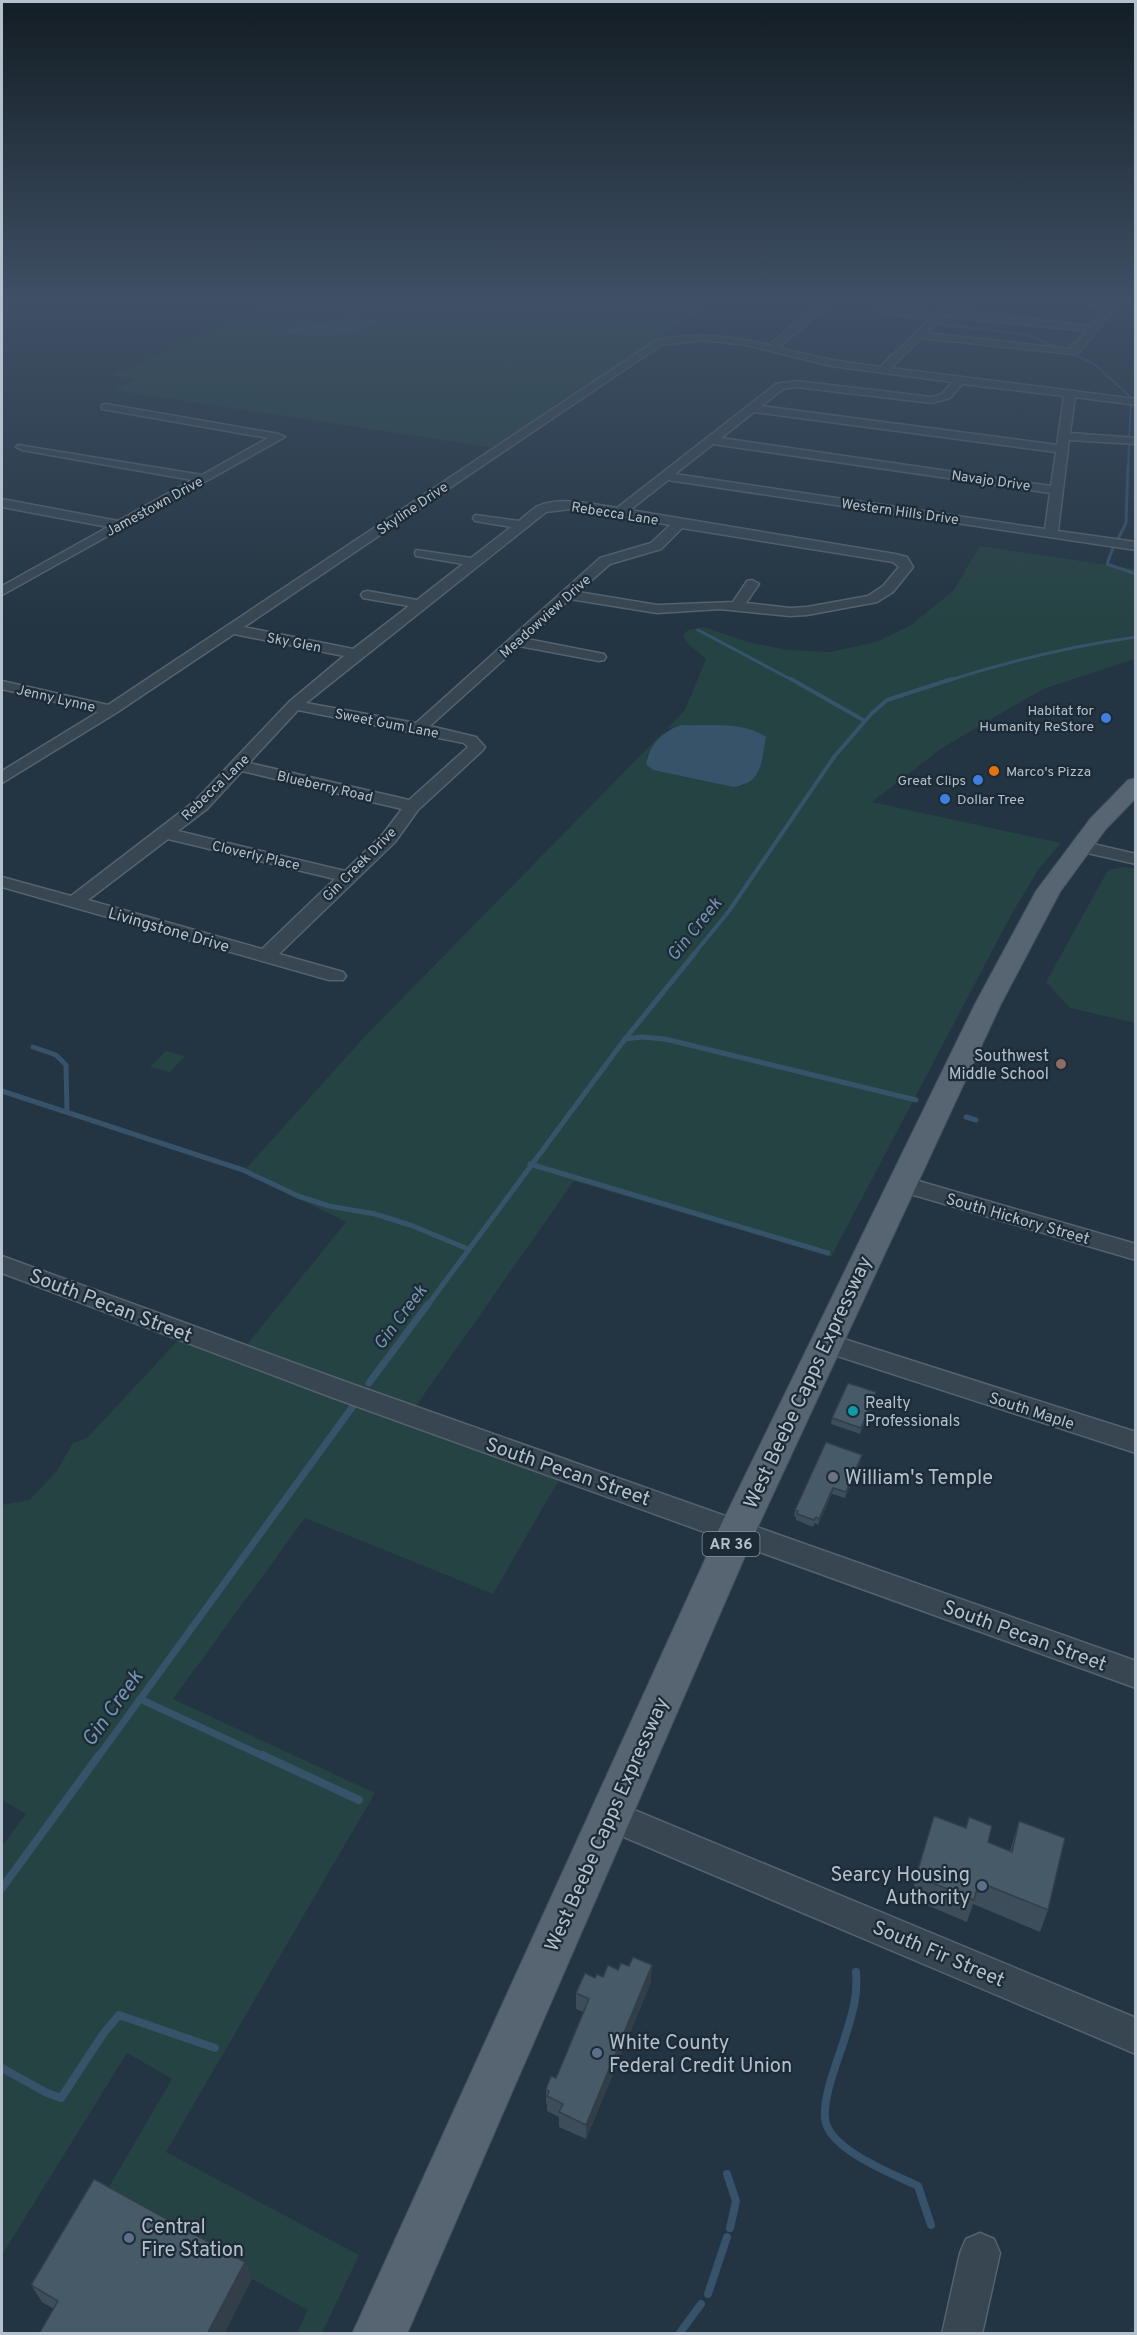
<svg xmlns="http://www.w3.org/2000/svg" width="1137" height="2335" font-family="Overpass,sans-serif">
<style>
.green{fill:#254342;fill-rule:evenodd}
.water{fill:#36536a}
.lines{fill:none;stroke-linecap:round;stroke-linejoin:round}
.stream-far5{stroke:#36536a;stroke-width:2}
.stream-far4{stroke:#36536a;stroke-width:3}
.stream-far3{stroke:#36536a;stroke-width:4}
.stream-far2{stroke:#36536a;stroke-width:5}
.stream-far1{stroke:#36536a;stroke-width:7}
.stream{stroke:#36536a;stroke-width:8}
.minor-casing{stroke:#56636f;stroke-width:3}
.major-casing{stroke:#414f5a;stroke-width:2}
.minor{fill:#384651;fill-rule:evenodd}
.major{fill:#566571;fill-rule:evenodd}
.wall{fill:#3d4d59}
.shaded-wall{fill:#323f49}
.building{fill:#475a68;stroke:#323f49;stroke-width:1.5}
.shop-dot{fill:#3f7fe0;stroke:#1d2b36;stroke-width:2}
.food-dot{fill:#e8710a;stroke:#1d2b36;stroke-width:2}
.education-dot{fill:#8d6e63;stroke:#1d2b36;stroke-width:2}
.culture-dot{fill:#0f9aa8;stroke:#1d2b36;stroke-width:2}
.worship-dot{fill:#6b7280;stroke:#1d2b36;stroke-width:2}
.service-dot{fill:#5c6f8a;stroke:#1d2b36;stroke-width:2}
.labels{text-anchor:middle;stroke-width:4.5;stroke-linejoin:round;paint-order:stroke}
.far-street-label{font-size:14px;fill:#b4c0cc;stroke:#1d2b36}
.far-poi-label{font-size:14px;fill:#b4c0cc;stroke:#1d2b36;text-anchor:end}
.shield{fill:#1d2b36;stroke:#87939f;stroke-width:1.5}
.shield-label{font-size:15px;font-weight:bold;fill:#b4c0cc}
.street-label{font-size:16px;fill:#b4c0cc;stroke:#1d2b36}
.poi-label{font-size:16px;fill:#b4c0cc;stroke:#1d2b36;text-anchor:end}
.water-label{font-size:18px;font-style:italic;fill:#7296b1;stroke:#1d2b36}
.near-street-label{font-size:20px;fill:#b4c0cc;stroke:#1d2b36}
.near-poi-label{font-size:20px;fill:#b4c0cc;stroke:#1d2b36;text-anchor:start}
.near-water-label{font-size:21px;font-style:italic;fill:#7296b1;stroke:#1d2b36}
</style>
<rect width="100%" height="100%" fill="#233442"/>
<!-- green -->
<g class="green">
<path d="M277,301H713L495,448L114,390L137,379L112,375ZM351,318L318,335L286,333L285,330C300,319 331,321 351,318Z"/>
<path d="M980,546L1135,569V659L1043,689L942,748L872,802L1061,843L1038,870L1009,919L831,1257L574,1181L416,1406L571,1459L493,1594L305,1518L173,1699L375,1793L166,2152L359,2255L322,2333H297L308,2310L103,2197L172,2079L127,2053L2,2255V1846L26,1814L2,1800V1505L29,1500L56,1472L73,1443L87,1438L182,1336L245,1347L346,1222L243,1172L365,1036L685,710L706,659L687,643L683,635L688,630L704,627L748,642L788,650L830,652L876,642L911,625L953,591ZM681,725L737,727L744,785L733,787L653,770L646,763L647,756L667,729Z"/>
<path d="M1124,867L1135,869V1023L1070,1008L1046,982L1108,870Z"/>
<path d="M166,1051L185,1056L170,1072L150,1067Z"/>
</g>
<!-- water -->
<g class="water">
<path d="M351,318L376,320C360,339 306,338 283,332L297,322H323Z"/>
<path d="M681,725C708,726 744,721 766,737C761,762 763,783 733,787L653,770L646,764C650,744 663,731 681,725Z"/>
</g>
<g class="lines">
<!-- stream-far5 -->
<g class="stream-far5">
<path d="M936,324L1024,334L1065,350"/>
<path d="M1072,354L1094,364L1133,399"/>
<path d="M1129,439L1131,403"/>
<path d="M1128,468L1129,443"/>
</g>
<!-- stream-far4 -->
<g class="stream-far4">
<path d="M1117,541L1126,523L1128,466"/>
<path d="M1114,545L1107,564L1136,574"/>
<path d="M698,630L794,681"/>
<path d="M947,681C1009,661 1072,646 1136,637"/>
</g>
<!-- stream-far3 -->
<g class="stream-far3">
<path d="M791,679L865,721"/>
<path d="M694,954L729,911L834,757L871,714L887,700L952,679"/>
</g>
<!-- stream-far2 -->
<g class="stream-far2">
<path d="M625,1039L641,1037L665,1039L916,1100"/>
<path d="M33,1047L56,1055L66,1065L67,1112"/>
<path d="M2,1091L243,1170L298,1196L329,1206L375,1214L413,1226L468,1249"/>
<path d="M966,1117L976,1120"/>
<path d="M530,1164L828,1253"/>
<path d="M427,1306L625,1039L695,953"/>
</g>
<!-- stream-far1 -->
<g class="stream-far1">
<path d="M369,1383L428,1304"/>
<path d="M140,1699L265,1757"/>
<path d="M98,1757L356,1402"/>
</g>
<!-- stream -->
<g class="stream">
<path d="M262,1755L359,1800"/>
<path d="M2,1888L99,1755"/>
<path d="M856,1972C858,1996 853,2011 846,2034C839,2058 823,2094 825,2118C827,2149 893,2174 918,2186L931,2225"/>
<path d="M2,2068L47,2093L61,2098L103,2034L119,2015L215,2048"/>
<path d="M727,2174L736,2201L730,2228"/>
<path d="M708,2294L727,2237"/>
<path d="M679,2334L701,2304"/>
</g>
<!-- minor casing -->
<g class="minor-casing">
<g id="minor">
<path d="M822,301H832L778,348L832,360L880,367L930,319L878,312V308L886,301H896L889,308L935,314L944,310L1091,326L1107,307L1076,301H1121L1079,352L1073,354L921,338L891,368L1136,399V405L1075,397L1070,433L1136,438V444L1069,440L1058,531L1136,542V550L668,480L630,510L895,554L907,557L913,567L893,592L877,602L807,615L790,616L720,609L657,613L570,599L527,639L604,654L606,657L604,660L599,661L519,646L430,726L476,737L485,747L483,750L418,810L395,842L279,954L343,972L346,976L343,980H329L2,887V877L71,896L195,801L289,702L344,656L234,634L116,713L2,783V771L98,712L2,689V681L108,705L655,341C695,331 730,336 769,345ZM946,316L1087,331L1069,349L926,333ZM702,340L746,345L832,366L952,382L942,394L932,397L796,381L776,384L617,508C594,504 560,496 538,506C531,510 525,516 519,521L475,515L473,518L475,521L511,527L471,558L416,550L415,553L416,556L463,564L417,600L368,591L363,592L361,595L363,598L409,606L353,649L244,627L661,345ZM962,384L1064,396L1057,445L761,406L783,389L796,387L932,403L950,398ZM754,412L1056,452L1051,486L721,438ZM713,444L1050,493L1045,529L675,474ZM570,509L608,513L670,525L651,543L600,558L416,723L306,703L546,512ZM682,528L893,562L899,567L883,586L868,596L807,607L790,608L746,603L759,584L752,580L747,581L733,602L657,605L578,592L610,564L661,549ZM298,710L464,743L468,747L409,800L249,763ZM242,771L402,809L383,834L345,871L178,831L207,809ZM168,839L335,879L262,949L88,900Z"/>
<path d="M106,404L279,434L285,437L2,595V586L108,527L2,507V499L118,521L192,480L22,450L16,447L18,445L202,475L268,438L102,409V405Z"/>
<path d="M1080,841L1136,854V864L1074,850L1071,846L1074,842Z"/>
<path d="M901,1176L1136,1244V1260L893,1189L890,1184L893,1179Z"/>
<path d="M2,1256L349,1383L1136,1661V1688L331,1397L2,1273Z"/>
<path d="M825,1333L1136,1432V1453L816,1349L812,1342L816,1335Z"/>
<path d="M610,1800L1136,2018V2054L598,1826L594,1815L598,1804Z"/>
<path d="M980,2233L994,2239L1000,2253L982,2334H942L960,2253L966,2239Z"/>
</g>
</g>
<!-- major casing -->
<g class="major-casing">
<path id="major" d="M1136,778V798L1106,829L1060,892L1001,1004L756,1531L407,2334H352L718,1531L975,1004L1036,891L1090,819L1128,780Z"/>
</g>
<!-- minor -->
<use href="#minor" class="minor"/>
<!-- major -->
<use href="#major" class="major"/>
</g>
<!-- wall -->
<g class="wall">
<path d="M875,1398L860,1434L831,1424L832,1418Z"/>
<path d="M861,1461L845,1498L832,1494L818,1525L815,1523L813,1527L796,1520V1517L794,1516L795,1510Z"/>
<path d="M934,1816L965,1828L969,1817L988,1842L1010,1851L1019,1821L1048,1910L1040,1932L973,1904L967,1922L910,1898Z"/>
<path d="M618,1970L651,1982L586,2139L559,2127V2117L547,2111V2104H546V2089L556,2078L583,2012L576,2009V1993L595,1978L603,1977Z"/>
<path d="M245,2262L252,2279L54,2309L42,2302L31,2285Z"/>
</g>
<!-- shaded-wall -->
<g class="shaded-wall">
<path d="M876,1392L875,1398L860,1434L861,1428Z"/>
<path d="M862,1455L861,1461L845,1498L846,1492Z"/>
<path d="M833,1488L832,1494L818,1525L819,1519Z"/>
<path d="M652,1965L651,1982L586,2139V2125Z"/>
<path d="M245,2262L252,2279L224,2334H207Z"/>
</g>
<!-- building -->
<g class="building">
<path d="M848,1383L876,1392L861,1428L832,1418Z"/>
<path d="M826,1442L862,1455L846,1492L833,1488L819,1519L816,1517L814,1520L797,1514L798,1511L795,1510Z"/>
<path d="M934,1816L966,1828L969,1817L992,1826L988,1842L1012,1852L1019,1821L1065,1838L1048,1910L979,1882L974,1900L916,1876Z"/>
<path d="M633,1957L652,1965L586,2125L559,2112L563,2104L547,2096L549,2091L546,2089L551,2076L556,2078L589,1999L576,1993L585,1973L595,1978L597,1974L603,1977L608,1965L618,1970L621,1963L629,1966Z"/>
<path d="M94,2179L245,2262L207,2334H39L58,2301L31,2285Z"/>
</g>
<!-- sky -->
<linearGradient id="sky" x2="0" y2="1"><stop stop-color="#131d24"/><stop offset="0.48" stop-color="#3f5065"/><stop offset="1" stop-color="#3f5065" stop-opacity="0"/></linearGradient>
<rect width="1137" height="628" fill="url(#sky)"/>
<!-- markers -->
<g class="shop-dot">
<circle cx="1106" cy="718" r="6"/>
<circle cx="978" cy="780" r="6"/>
<circle cx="945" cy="799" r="6"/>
</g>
<circle class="food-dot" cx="994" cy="771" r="6"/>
<circle class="education-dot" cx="1061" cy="1064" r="6"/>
<circle class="culture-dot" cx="853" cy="1411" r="6"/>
<circle class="worship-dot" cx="833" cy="1477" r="6"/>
<g class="service-dot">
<circle cx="982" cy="1886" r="6"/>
<circle cx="597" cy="2053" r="6"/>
<circle cx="129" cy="2238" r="6"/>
</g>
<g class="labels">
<!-- far-street labels -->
<g class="far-street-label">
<text transform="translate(991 480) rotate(8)" y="5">Navajo Drive</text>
<text transform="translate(154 506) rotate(-29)" y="5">Jamestown Drive</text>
<text transform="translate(412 508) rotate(-34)" y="5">Skyline Drive</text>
<text transform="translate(900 511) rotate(8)" y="5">Western Hills Drive</text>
<text transform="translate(615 513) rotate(9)" y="5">Rebecca Lane</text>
<text transform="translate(545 616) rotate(-42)" y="5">Meadowview Drive</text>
<text transform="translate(294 642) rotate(11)" y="5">Sky Glen</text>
<text transform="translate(56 698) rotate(13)" y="5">Jenny Lynne</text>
<text transform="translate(387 723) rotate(11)" y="5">Sweet Gum Lane</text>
<text transform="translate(325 786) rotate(13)" y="5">Blueberry Road</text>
<text transform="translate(215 787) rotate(-44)" y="5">Rebecca Lane</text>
<text transform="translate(256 855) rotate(13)" y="5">Cloverly Place</text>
<text transform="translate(359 864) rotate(-45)" y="5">Gin Creek Drive</text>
</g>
<!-- far-poi labels -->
<g class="far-poi-label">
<text x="1094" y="715">Habitat for<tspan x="1094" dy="16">Humanity ReStore</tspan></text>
<text x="1006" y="776" text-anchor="start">Marco's Pizza</text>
<text x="966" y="785">Great Clips</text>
<text x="957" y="804" text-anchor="start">Dollar Tree</text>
</g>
<!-- shield labels -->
<rect class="shield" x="702.5" y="1532" width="57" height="24" rx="4.5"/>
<g class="shield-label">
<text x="731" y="1549">AR 36</text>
</g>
<!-- street labels -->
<g class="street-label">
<text transform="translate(169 929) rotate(16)" y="6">Livingstone Drive</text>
<text transform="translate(1018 1218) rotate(16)" y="6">South Hickory Street</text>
<text transform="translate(1032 1410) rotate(18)" y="6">South Maple</text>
</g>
<!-- poi labels -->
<g class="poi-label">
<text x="1049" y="1061">Southwest<tspan x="1049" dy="18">Middle School</tspan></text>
<text x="865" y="1408" text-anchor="start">Realty<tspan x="865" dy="18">Professionals</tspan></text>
</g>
<!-- water labels -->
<g class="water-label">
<text transform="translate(694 929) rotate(-51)" y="6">Gin Creek</text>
<text transform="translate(400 1317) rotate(-53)" y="6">Gin Creek</text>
</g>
<!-- near-street labels -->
<g class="near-street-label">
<text transform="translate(111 1305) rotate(21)" y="7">South Pecan Street</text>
<text transform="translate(807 1382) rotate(-65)" y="7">West Beebe Capps Expressway</text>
<text transform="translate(568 1471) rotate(19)" y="7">South Pecan Street</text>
<text transform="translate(1025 1635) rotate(20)" y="7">South Pecan Street</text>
<text transform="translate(606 1824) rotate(-66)" y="7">West Beebe Capps Expressway</text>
<text transform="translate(939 1953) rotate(23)" y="7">South Fir Street</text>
</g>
<!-- near-poi labels -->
<g class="near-poi-label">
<text x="845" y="1484">William's Temple</text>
<text x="970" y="1881" text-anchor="end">Searcy Housing<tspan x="970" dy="23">Authority</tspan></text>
<text x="609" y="2049">White County<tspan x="609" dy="23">Federal Credit Union</tspan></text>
<text x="141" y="2233">Central<tspan x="141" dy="23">Fire Station</tspan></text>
</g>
<!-- near-water labels -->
<g class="near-water-label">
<text transform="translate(112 1708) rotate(-54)" y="7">Gin Creek</text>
</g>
</g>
<!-- border -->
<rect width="1137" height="2335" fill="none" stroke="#b4c0cc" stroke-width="6"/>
</svg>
